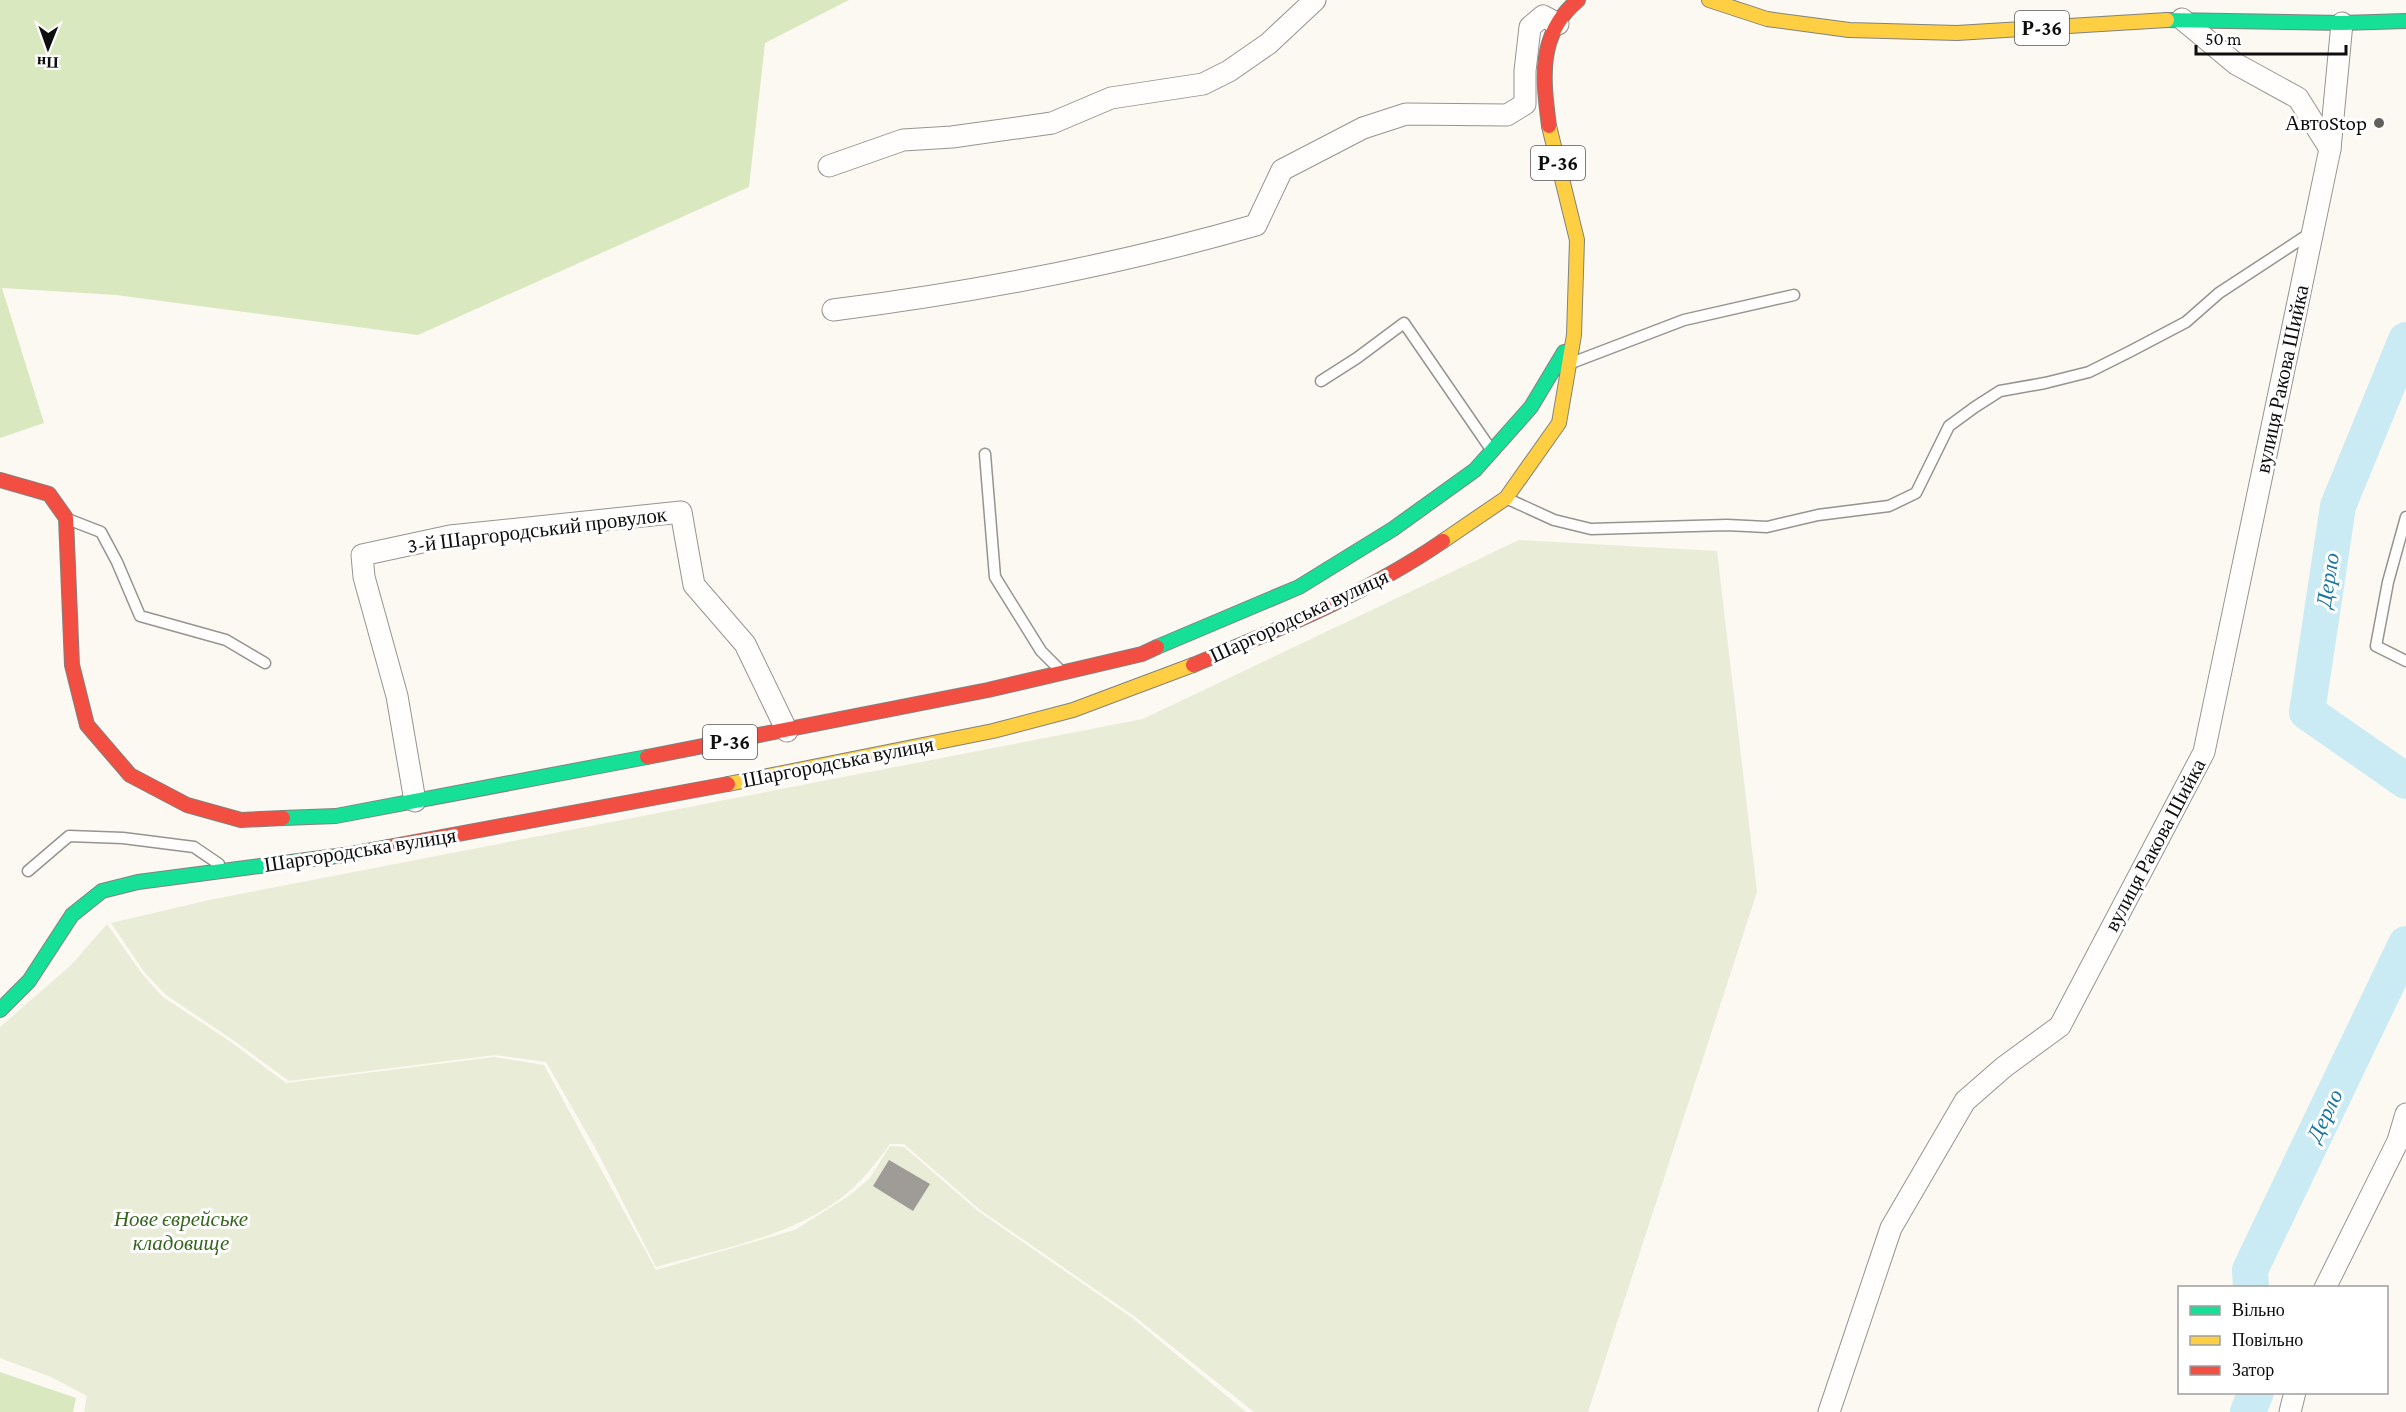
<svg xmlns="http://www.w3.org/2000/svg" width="2406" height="1412" font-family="'Crimson Pro',serif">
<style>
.forest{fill:#dae8c0}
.cemetery{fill:#e9ecd6}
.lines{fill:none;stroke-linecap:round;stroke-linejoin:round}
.river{stroke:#caebf4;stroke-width:36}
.building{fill:#9f9c98}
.lane-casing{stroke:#959491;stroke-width:13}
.street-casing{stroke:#959491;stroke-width:23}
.fast-casing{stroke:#82817e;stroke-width:16}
.slow-casing{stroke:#82817e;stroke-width:16}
.jam-casing{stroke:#82817e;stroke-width:16}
.lane{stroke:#fffefd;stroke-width:10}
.street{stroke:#fffefd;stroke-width:21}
.fast{stroke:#16e098;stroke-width:14}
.slow{stroke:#ffcf43;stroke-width:14}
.jam{stroke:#f24e42;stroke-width:14}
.poi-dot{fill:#61605e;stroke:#fff;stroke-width:2}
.labels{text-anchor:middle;stroke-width:6;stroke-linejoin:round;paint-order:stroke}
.shield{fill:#fff;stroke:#565656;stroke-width:1.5}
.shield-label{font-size:20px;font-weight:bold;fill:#0e0e0e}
.poi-label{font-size:21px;fill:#0e0e0e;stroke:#fff;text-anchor:end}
.street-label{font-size:21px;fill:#0e0e0e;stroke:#fff}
.park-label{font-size:21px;font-style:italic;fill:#36651f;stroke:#fff}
.water-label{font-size:22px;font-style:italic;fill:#18759f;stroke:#fff}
</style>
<rect width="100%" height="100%" fill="#fcf9f2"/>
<!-- forest -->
<g class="forest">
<path d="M0,0H849L765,43L749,187L418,335L116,295L2,288L44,423L0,438Z"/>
<path d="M0,1372L76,1398L73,1412H0Z"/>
</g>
<!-- cemetery -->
<g class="cemetery">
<path d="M1519,540L1717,551L1757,892L1588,1412H1254L1134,1316L979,1209L904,1144H890C876,1163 860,1184 841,1198C788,1238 718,1249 656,1267L597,1151L546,1062L495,1055L289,1081L233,1040L166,995L145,973L111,923L209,900L1143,719Z"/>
<path d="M107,924L142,974L163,997L231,1042L286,1083L494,1057L544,1065L656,1270L795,1230L850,1195L869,1179L890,1146L904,1147L978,1211L1131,1317L1246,1412H84L87,1396L51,1377L0,1358V1027L71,965Z"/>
</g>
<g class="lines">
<!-- river -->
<g class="river">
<path d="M2406,340L2338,506L2307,712L2406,781"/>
<path d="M2251,1288L2250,1270L2406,944"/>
<path d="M2248,1412L2256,1392"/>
</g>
</g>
<!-- building -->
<path class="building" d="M889,1160L930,1184L913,1211L873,1186Z"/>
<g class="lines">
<!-- lane casing -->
<g class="lane-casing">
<g id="lane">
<path d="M1574,362L1684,320L1794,295"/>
<path d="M1321,381L1357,358L1404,323L1490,448"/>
<path d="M985,454L995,577L1041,651L1058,668"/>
<path d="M1508,499L1554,520L1591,529L1727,525L1767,527L1818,515L1889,506L1916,493L1949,426L1975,407L2000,391L2045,383L2089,372L2129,352L2186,322L2219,293L2312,232"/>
<path d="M2406,517L2388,582L2376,646L2406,661"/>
<path d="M70,520L101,532L117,562L140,616L226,640L265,663"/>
<path d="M28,871L69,836L123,838L194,847L219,864"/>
</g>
</g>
<!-- street casing -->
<g class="street-casing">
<g id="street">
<path d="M2182,19L2236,64L2298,98L2330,149"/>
<path d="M829,166L903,140L952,137L1052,123L1111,98L1203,84L1229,71L1268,44L1315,0"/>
<path d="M833,310C976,292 1117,265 1256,225L1282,170L1363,128L1406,114L1507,115L1525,104V71L1530,27L1543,16L1558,24"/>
<path d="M415,801L397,696L364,577L362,555L450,536L681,512L694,585L745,644L787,731"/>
<path d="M2325,1288L2398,1141L2406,1114"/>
<path d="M1829,1412L1891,1228L1965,1101L2004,1067L2060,1026L2204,752L2330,149L2342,23"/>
<path d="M2290,1412L2295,1392"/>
</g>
</g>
<!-- fast casing -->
<g class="fast-casing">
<g id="fast">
<path d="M2167,20L2342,23L2406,21"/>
<path d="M1157,647L1299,587L1393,529L1475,470L1531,407L1564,352"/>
<path d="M283,818L336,816L647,757"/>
<path d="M0,1010L29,981L72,915L102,891L138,882L344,855L388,847"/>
</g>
</g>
<!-- slow casing -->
<g class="slow-casing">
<g id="slow">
<path d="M1709,0L1767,19L1849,30L1957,33L2167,20"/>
<path d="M1443,541L1506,498L1559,423L1574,335L1577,240L1549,126"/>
<path d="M728,784L993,731L1073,710L1193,665"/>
</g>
</g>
<!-- jam casing -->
<g class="jam-casing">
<g id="jam">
<path d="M1549,126C1543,79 1537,34 1578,0"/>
<path d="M0,480L49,494L66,518L72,665L87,725L130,775L187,805L241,820L283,818"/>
<path d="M1193,665C1279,629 1366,594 1443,541"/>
<path d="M647,757L988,690L1142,654L1157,647"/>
<path d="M388,847L728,784"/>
</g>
</g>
<!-- lane -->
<use href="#lane" class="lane"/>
<!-- street -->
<use href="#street" class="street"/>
<!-- fast -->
<use href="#fast" class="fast"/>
<!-- slow -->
<use href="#slow" class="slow"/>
<!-- jam -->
<use href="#jam" class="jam"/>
</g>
<!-- markers -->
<circle class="poi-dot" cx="2379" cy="123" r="6"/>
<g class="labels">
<!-- shield labels -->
<g class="shield">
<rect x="2015" y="11" width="54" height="34" rx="4.5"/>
<rect x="1531" y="146" width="54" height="34" rx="4.5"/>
<rect x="703" y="725" width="54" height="34" rx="4.5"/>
</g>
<g class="shield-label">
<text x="2042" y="35">Р-36</text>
<text x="1558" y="170">Р-36</text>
<text x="730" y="749">Р-36</text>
</g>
<!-- poi labels -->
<g class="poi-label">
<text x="2367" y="130">АвтоStop</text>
</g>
<!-- street labels -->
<g class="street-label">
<text transform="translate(2282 379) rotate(-78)" y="7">вулиця Ракова Шийка</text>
<text transform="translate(537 530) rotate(-7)" y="7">3-й Шаргородський провулок</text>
<text transform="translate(1299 616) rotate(-25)" y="7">Шаргородська вулиця</text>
<text transform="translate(838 762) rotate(-11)" y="7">Шаргородська вулиця</text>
<text transform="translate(2155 845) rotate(-62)" y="7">вулиця Ракова Шийка</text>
<text transform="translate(360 850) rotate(-9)" y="7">Шаргородська вулиця</text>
</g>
<!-- park labels -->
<g class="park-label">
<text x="181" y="1226">Нове єврейське<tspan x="181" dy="24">кладовище</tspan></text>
</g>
<!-- water labels -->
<g class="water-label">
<text transform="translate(2327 580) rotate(-81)" y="8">Дерло</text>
<text transform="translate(2324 1115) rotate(-64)" y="8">Дерло</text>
</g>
</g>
<!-- legend -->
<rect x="2178" y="1286" width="210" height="108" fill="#ffffff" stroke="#9f9f9f" stroke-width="1.5"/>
<rect x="2190" y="1306" width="30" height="9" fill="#16e098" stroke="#9f9f9f" stroke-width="1.5"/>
<text x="2232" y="1316" font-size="18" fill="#0e0e0e">Вільно</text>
<rect x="2190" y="1336" width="30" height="9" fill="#ffcf43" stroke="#9f9f9f" stroke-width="1.5"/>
<text x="2232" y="1346" font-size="18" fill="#0e0e0e">Повільно</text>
<rect x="2190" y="1366" width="30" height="9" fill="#f24e42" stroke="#9f9f9f" stroke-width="1.5"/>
<text x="2232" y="1376" font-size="18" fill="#0e0e0e">Затор</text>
<!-- north arrow -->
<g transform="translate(48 48) rotate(181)" stroke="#ffffff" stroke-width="4.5" paint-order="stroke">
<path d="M0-4.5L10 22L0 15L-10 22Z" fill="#0e0e0e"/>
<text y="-9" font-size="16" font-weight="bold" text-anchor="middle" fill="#0e0e0e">Пн</text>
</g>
<!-- scale -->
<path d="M2196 45v9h150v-9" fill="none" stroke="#0e0e0e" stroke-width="3"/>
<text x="2205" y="45" font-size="18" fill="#0e0e0e" stroke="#ffffff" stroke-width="4.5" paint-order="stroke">50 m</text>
</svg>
